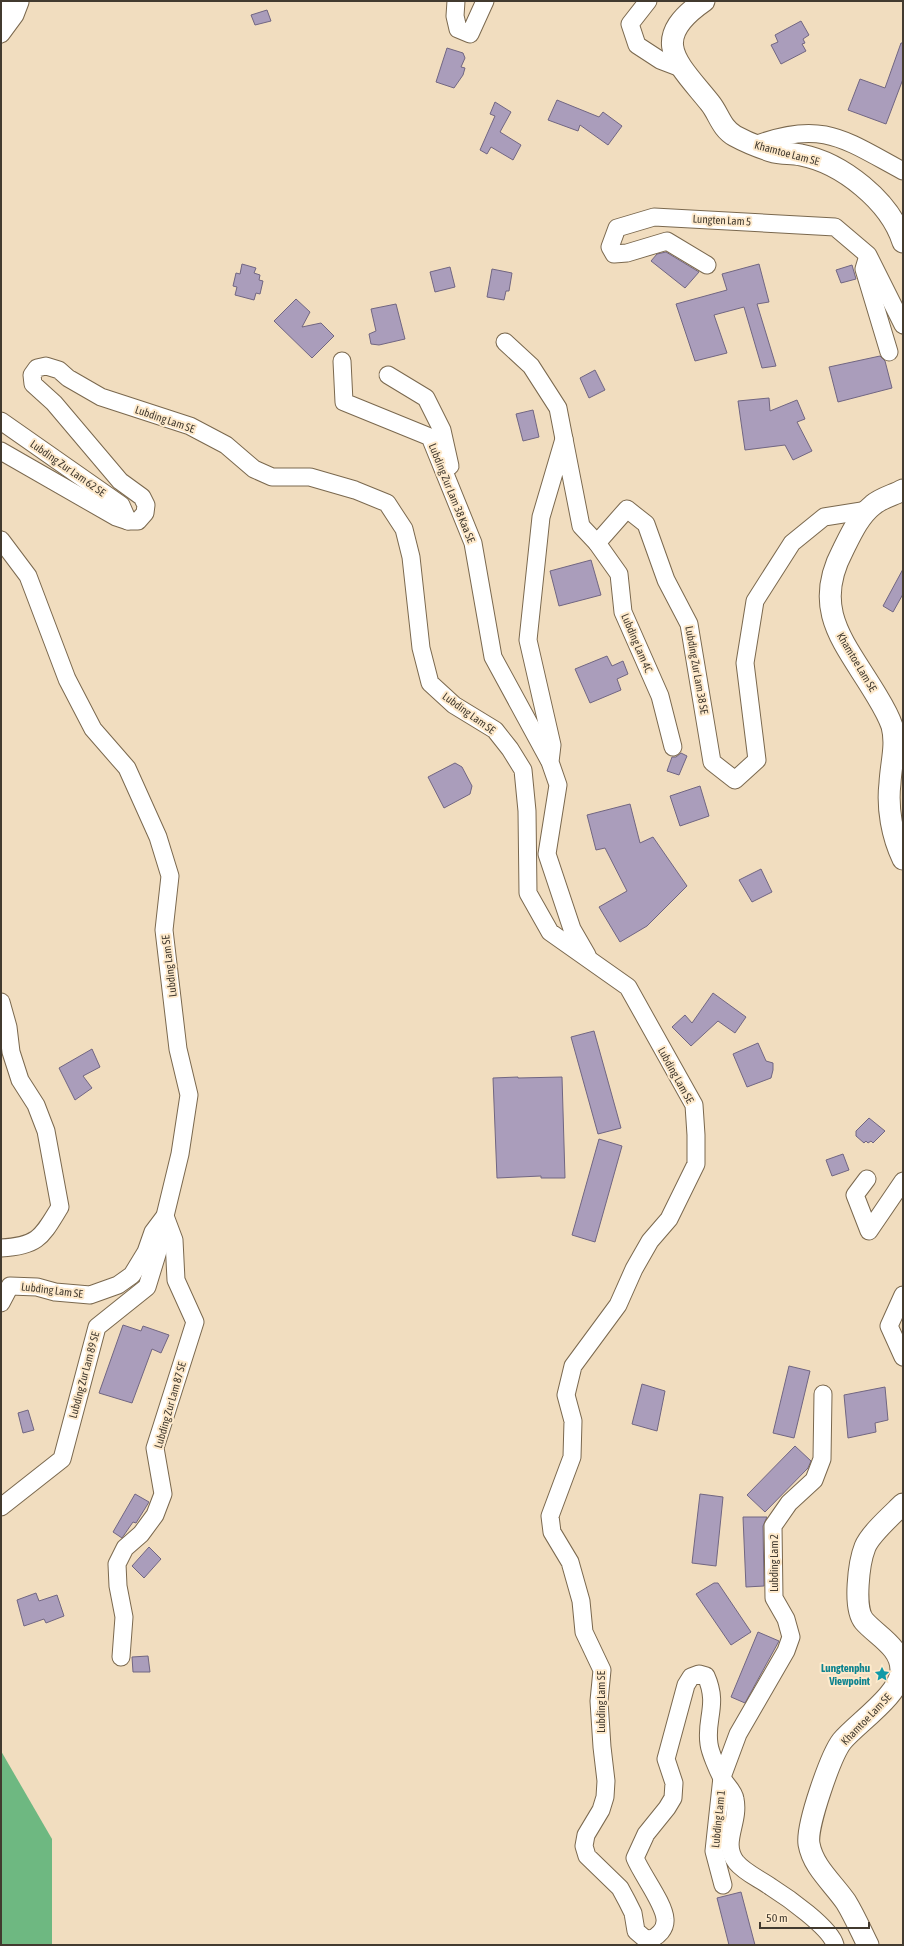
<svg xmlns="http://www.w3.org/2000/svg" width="904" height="1946" font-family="'Asap Condensed',sans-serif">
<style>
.forest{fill:#6eb881}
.building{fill:#aa9dbb;stroke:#716682}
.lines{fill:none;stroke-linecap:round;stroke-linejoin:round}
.minor-casing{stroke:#7a684e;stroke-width:19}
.major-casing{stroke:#7a684e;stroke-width:23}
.minor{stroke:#fff;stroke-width:17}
.major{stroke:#fff;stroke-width:21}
.labels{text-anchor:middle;stroke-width:4;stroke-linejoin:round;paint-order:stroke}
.street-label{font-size:11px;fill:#423a2f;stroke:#feeacc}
.culture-label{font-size:11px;font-weight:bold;fill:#0d838f;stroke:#feeacc;text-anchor:end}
</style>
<rect width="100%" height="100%" fill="#f1ddbf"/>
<!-- forest -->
<path class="forest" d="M1,1751L52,1839V1945H1Z"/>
<!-- building -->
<g class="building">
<path d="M267,10L271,21L255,25L251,15Z"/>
<path d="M801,21L809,35L803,39L805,43L802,44L806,51L781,64L771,45L778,42L775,35Z"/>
<path d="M901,43H903V79L886,124L848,110L860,79L885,88Z"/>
<path d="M447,48L463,53L465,58L461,67L465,68L463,75L454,88L436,82Z"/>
<path d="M557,100L599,117L603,112L622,126L608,145L580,125L578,131L548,120Z"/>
<path d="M495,102L511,112L500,132L521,145L513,160L491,147L487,154L480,150L495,116L490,114Z"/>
<path d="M666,252L699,272L685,288L651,261L657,254Z"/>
<path d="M242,264L256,268L254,273L260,275L259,280L263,281L260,294L256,293L254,300L235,295L237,287L233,286L236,273L240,274Z"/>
<path d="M759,264L769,302L757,304L776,366L762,368L744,307L714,315L727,353L695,361L676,304L727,290L722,274Z"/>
<path d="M852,265L856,279L841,283L836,270Z"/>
<path d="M450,267L455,287L435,292L430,272Z"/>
<path d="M492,269L512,273L509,291H506L504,300L487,297Z"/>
<path d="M296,299L310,312L302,327L321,323L334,336L312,358L274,321Z"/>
<path d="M396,304L405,339L379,345L371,344L369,334L376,331L371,309Z"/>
<path d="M880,356L885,361L892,388L838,402L829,367Z"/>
<path d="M595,370L605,390L589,398L580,378Z"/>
<path d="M769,398L770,411L797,400L805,419L797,422L812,451L793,460L785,445L745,450L738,401Z"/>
<path d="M533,410L539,437L523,441L516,414Z"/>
<path d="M591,560L601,595L559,606L550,571Z"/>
<path d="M903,569V594L893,612L883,606Z"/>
<path d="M607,656L612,666L623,661L628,674L617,679L621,690L590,703L575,669Z"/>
<path d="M681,753L687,756L679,775L667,771L672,757H676Z"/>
<path d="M455,763L462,767L472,786L470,794L444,808L428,777Z"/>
<path d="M700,786L709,816L680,826L670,796Z"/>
<path d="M630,804L640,843L653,837L687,886L647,926L620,942L599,907L627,891L605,848L596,850L587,815Z"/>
<path d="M761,869L772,892L752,902L739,880Z"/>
<path d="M713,993L746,1017L735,1033L718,1021L691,1046L672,1027L685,1015L692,1023Z"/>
<path d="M594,1031L621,1128L598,1134L571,1037Z"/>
<path d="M758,1043L766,1061L773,1063V1070L771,1078L747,1087L733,1054Z"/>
<path d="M92,1049L100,1067L83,1076L92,1088L75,1100L59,1068Z"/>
<path d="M518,1077V1078L562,1077L565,1178H541V1176L497,1178L493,1078Z"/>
<path d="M869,1118L885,1131L873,1143L871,1141L868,1143L866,1141L864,1143L856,1136V1131Z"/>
<path d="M599,1139L622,1146L595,1242L572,1235Z"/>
<path d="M843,1154L849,1170L832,1176L826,1160Z"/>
<path d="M123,1325L141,1331L143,1326L169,1335L161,1353L152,1349L132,1403L99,1393Z"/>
<path d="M789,1366L810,1371L794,1438L773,1433Z"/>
<path d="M642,1384L665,1391L657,1431L632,1424Z"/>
<path d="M885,1387L888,1420L875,1423L876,1432L848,1438L844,1395Z"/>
<path d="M28,1410L34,1430L23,1433L18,1413Z"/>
<path d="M795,1446L811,1461L808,1468L765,1512L747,1495Z"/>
<path d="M135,1494L149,1502L136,1523L133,1522L122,1538L113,1532Z"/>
<path d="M700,1494L723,1497L716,1566L692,1563Z"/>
<path d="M743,1517H767L763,1526L764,1586L746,1587Z"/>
<path d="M149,1547L161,1559L144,1578L132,1566Z"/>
<path d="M714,1583H718L751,1632L731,1645L696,1594Z"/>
<path d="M36,1593L39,1601L57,1595L64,1616L46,1623L44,1619L24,1626L17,1600Z"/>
<path d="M758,1632L779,1641L745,1703L731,1697Z"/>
<path d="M148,1656L150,1672H133L132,1657Z"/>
<path d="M741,1892L755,1945H729L717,1898Z"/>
</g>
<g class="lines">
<!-- minor casing -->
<g class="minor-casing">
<g id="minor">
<path d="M456,1L455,16L458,29L470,34L485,1"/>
<path d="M648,1L630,24L637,45L660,60L681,68"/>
<path d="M1,11L20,2L15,15L1,34"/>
<path d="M755,145C822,119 845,140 903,171"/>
<path d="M867,259L864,269L889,352"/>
<path d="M707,265L667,241L627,253L614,254L610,247L617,228L654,217L835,227L868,255L903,325"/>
<path d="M505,342L531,366L558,408L564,439"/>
<path d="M342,361L344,402L430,437L473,543L493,657L549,760"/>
<path d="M388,375L426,398L442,430L450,466"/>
<path d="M1,421L121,505L128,521"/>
<path d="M1,451L116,517L128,521H138L145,513L146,505L142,497L120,481L54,403L33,384L32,375L37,368L46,366L59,370L68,378L101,397L190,426L226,445L254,469L272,477H310L355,490L387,503L404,529L411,557L421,648L430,683L454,705L495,730L510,749L523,770L527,811L528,893L550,932L628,987L694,1105L696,1135V1164L669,1219L650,1241L634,1269L618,1305L573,1366L566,1395L573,1421L572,1457L550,1516L552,1532L570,1562L581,1601L584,1632L602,1670L599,1701L602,1747L606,1781L605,1797L601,1810L586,1835L584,1846L587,1856L620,1888L627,1901L633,1913L636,1931L643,1937L650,1940C658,1936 666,1929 665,1919C664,1903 642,1875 635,1858L646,1834L667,1808L673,1798L674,1783L666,1759L686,1685L691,1677L699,1674L706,1676C719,1705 705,1719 709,1744C710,1752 718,1771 722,1778C726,1785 734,1791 735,1799C740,1823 721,1842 736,1862C745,1873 760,1879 771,1887C787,1897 831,1928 835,1945"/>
<path d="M1,540L28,576L67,679L93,729L127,768L158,837L170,876L164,930L178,1049L189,1095L180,1154L165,1216L153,1232L146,1252L132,1275L118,1285L90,1295L55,1292L37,1287L10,1286L1,1303"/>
<path d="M597,543L619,574L623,612L660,696L673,747"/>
<path d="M587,955L572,929L547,854L558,785L550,762L552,745L528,640L541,517L564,439L581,526L597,543L627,509L646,524L666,580L689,624L712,762L735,780L757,760L745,663L755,601L792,543L824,517L868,510"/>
<path d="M1,1002L8,1027L11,1052L20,1080L36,1105L46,1131L60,1207C42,1236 39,1246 1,1248"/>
<path d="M867,1179L855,1195L869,1231L903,1181"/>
<path d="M903,1295L889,1326L903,1357"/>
<path d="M1,1507L62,1459L97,1327L147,1287L162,1238"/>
<path d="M121,1657L124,1617L118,1586L117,1564L125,1548L141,1534L155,1515L163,1494L155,1448L195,1322L176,1280L174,1240L165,1216"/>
<path d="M723,1885L714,1851L722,1777L738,1734L786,1651L791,1637L786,1619L774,1598L773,1526L789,1503L814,1480L822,1459L823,1394"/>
</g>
</g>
<!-- major casing -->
<g class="major-casing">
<g id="major">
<path d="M704,1C648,40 677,62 710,103C719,114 721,128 735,136C746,142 761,148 774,152C783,154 792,153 801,155C842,163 890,201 903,242"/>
<path d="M903,490C894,495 881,498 873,505C859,516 851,534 843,550C811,610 845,643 875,693C881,703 888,714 892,726C897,745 891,763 890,783C887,808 892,836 903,859"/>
<path d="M868,1945C861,1931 854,1915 846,1902C833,1883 813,1867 809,1844C806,1826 831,1755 842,1741C857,1723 901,1694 901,1670C901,1647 877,1636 864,1621C853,1608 859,1562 865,1547C870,1534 893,1514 903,1504"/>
</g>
</g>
<!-- minor -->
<use href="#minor" class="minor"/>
<!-- major -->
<use href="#major" class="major"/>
</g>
<!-- icons -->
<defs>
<g id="sight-bare" transform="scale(1.2)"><path d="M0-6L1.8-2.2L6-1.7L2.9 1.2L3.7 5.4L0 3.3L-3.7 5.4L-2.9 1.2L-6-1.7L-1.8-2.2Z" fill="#0f9aa8" stroke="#feeacc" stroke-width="2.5" paint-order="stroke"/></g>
</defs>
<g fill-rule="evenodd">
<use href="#sight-bare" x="882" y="1674"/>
</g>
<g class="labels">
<!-- street labels -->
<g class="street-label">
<text transform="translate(787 153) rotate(15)" y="4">Khamtoe Lam SE</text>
<text transform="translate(722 220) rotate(3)" y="4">Lungten Lam 5</text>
<text transform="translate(165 419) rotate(19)" y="4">Lubding Lam SE</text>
<text transform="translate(68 468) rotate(35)" y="4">Lubding Zur Lam 62 SE</text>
<text transform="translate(452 493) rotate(68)" y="4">Lubding Zur Lam 38 Kaa SE</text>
<text transform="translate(637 643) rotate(67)" y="4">Lubding Lam 4C</text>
<text transform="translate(857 662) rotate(59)" y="4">Khamtoe Lam SE</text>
<text transform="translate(697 670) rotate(80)" y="4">Lubding Zur Lam 38 SE</text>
<text transform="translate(469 713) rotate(36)" y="4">Lubding Lam SE</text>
<text transform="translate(169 966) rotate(-97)" y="4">Lubding Lam SE</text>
<text transform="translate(676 1075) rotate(61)" y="4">Lubding Lam SE</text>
<text transform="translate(52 1290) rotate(7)" y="4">Lubding Lam SE</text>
<text transform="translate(84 1375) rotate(-75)" y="4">Lubding Zur Lam 89 SE</text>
<text transform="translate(170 1405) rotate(-74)" y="4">Lubding Zur Lam 87 SE</text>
<text transform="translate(774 1563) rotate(-90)" y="4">Lubding Lam 2</text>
<text transform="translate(601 1702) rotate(-90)" y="4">Lubding Lam SE</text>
<text transform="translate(866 1719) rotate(-46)" y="4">Khamtoe Lam SE</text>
<text transform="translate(718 1819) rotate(-84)" y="4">Lubding Lam 1</text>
</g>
<!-- culture labels -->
<g class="culture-label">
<text x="870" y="1672">Lungtenphu<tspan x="870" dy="13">Viewpoint</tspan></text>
</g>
</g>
<!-- border -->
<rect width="904" height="1946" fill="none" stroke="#423a2f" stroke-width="4"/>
<!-- scale -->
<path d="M760 1922v6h109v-6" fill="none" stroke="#423a2f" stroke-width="2"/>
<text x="766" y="1922" font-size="12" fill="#423a2f" stroke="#feeacc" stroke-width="3" paint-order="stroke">50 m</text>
</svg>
